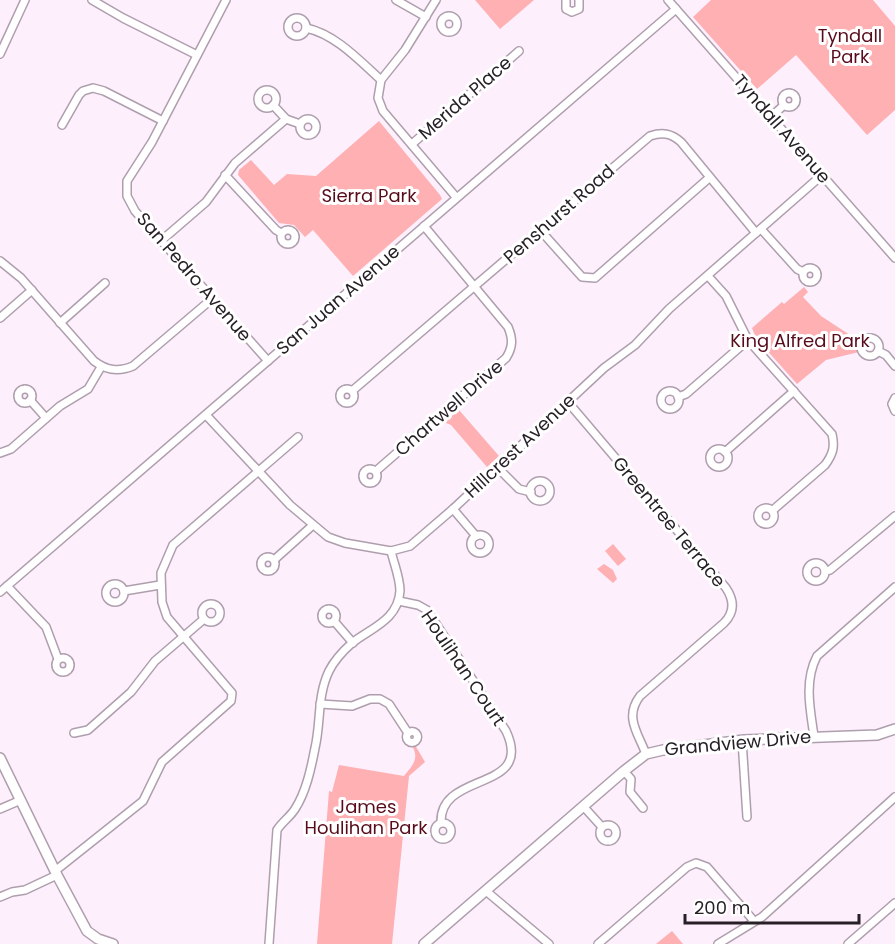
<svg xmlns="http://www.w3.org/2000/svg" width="895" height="944" font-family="Poppins,sans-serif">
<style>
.green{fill:#feb0b3}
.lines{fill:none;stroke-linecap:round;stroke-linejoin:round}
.minor-casing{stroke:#af9fae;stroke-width:10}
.major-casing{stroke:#af9fae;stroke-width:12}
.minor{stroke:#fff;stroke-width:7}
.major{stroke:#fff;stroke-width:9}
.labels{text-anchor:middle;stroke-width:6;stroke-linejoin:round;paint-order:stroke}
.park-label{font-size:18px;fill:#580b1b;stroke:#fff}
.street-label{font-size:18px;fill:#272127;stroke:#fff}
</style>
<rect width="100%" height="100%" fill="#fdeffc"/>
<!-- green -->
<g class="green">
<path d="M475,0H534L500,29Z"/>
<path d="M711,0H873L895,26V110L867,135L796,55L757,89L693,17Z"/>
<path d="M379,121L440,195L442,199L353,276L313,230L305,237L294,225L279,223L238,175L239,170L251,160L274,185L287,174L316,176Z"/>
<path d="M804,287L808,292L803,297L821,316L859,341V352L826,360L797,384L756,338L752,328L782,302L784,304Z"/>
<path d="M459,410L499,456L487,467L451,425L446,423L442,424Z"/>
<path d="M613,544L626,559L618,566L605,551Z"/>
<path d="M604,564L613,570L617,579L613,583L597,569Z"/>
<path d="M415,745L425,762L409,776L392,944H317L329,791L332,792L339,765L404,776C412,766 420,759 412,746Z"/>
<path d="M672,931L683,944H656Z"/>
</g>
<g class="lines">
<!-- minor casing -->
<g class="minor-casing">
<g id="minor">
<path d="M92,0L123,18L197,55"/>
<path d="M226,0L152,142L127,181V196L135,211L268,361"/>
<path d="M396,0L426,17"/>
<path d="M436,0L405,50L381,80L378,98L383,111L456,197"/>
<path d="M566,0V9L572,12L579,9V0"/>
<path d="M668,0L895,258"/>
<circle cx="449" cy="24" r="8"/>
<circle cx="297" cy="27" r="9"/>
<path d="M306,28C335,34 359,60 381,80"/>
<path d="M0,54L25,0"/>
<circle cx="267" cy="99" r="9"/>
<circle cx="789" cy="100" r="7"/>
<path d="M273,105L286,119L300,124"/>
<path d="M771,117L784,105"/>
<circle cx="308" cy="127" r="8"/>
<path d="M62,125L79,95L83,91L93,88L104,91L163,121"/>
<path d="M412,144L519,51"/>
<path d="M225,175L276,230L281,233"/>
<path d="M761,229L797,269L803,272"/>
<circle cx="288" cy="237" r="7"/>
<path d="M540,230L582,277L595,278L709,178"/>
<path d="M162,240L206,202L235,163L286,119"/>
<path d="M0,261L21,278L94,361C107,371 119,372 133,366L213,298"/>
<circle cx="810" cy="275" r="7"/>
<path d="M708,276L726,296L748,340L832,434C835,447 833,454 825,465L773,510"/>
<path d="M0,318L32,290"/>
<path d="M60,323L105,283"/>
<circle cx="870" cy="347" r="9"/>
<path d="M878,351L886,355L895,366"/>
<circle cx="347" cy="396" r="7"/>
<circle cx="25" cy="396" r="7"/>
<path d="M352,391L650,136C662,132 671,133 681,142L756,233"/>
<circle cx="670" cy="400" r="9"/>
<path d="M678,397L686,394L748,340"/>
<path d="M895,398L892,404L895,411"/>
<path d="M30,400L46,418"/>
<path d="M567,401L726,588C734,600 735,612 724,623L640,696C624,717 638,733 646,754"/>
<path d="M206,415L290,505L328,537L345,543L391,551L410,546L453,509L604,368L635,345L669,309L822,175"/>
<circle cx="719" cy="458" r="9"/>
<path d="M725,452L794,391"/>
<path d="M0,453L11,449L60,406L88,389L101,367"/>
<path d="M498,468L519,489L531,492"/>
<circle cx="370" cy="476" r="7"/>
<path d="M376,471L506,358C513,347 513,339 508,327L424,226"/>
<circle cx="540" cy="491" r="10"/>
<circle cx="766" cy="516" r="8"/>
<path d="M453,509L476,536"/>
<circle cx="480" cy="544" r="9"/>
<circle cx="268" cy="564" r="7"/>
<path d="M274,560L313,525"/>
<circle cx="816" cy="572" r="9"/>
<path d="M825,571L830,570L895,516"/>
<circle cx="115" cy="593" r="9"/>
<path d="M7,586L46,627L58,659"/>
<path d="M124,591L160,585"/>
<path d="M0,592L676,9"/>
<path d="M399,601L418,605L427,610L506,731C535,793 439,770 441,823"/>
<circle cx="211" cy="613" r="9"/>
<circle cx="329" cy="616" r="7"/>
<path d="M334,621L353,643"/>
<circle cx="63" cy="665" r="7"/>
<path d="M320,704L352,706L370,699H380L389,704L408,733"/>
<circle cx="412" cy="737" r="5.5"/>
<path d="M74,733L88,730L131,692L155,661L204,619"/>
<path d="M814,736C810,709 804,681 817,656L895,587"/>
<path d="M742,740L747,817"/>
<path d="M624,771L631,779L630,792L643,808"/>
<path d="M583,806L602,827"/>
<path d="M0,809L21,800"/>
<circle cx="443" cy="831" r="8"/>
<circle cx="608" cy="833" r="8"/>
<path d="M55,871L143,801L162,762L231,701L232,693L167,617L162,602L161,573L173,545L298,437"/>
<path d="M486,891L549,944"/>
<path d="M0,897L12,892L25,890L57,875"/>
<path d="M269,944L277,830C282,822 290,817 295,809C306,792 311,769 315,748C321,723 317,696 329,671C334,661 343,651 352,643C371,628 398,620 400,591C400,578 394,564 391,551"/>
<path d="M598,944L687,867L696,863L707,867L754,921"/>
<path d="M718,944L762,917L895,797"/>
<path d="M848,944L895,903"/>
</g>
</g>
<!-- major casing -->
<g class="major-casing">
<g id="major">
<path d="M0,758L57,875L87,931L98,939L113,944"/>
<path d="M424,944L624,771L646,754L663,750L744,740L877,735L895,729"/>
</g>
</g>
<!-- minor -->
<use href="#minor" class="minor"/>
<!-- major -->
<use href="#major" class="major"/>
</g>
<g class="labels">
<!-- park labels -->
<g class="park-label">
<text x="850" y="42">Tyndall<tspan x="850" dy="21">Park</tspan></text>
<text x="369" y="202">Sierra Park</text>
<text x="800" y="347">King Alfred Park</text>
<text x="366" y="813">James<tspan x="366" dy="21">Houlihan Park</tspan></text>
</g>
<!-- street labels -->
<g class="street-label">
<text transform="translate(465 98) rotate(-41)" y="6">Merida Place</text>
<text transform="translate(782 129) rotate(49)" y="6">Tyndall Avenue</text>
<text transform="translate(559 214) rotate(-41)" y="6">Penshurst Road</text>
<text transform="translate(194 277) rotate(49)" y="6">San Pedro Avenue</text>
<text transform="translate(338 300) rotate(-41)" y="6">San Juan Avenue</text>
<text transform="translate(449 408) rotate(-41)" y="6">Chartwell Drive</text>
<text transform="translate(520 446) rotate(-43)" y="6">Hillcrest Avenue</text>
<text transform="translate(669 522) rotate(50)" y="6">Greentree Terrace</text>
<text transform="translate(463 668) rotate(56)" y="6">Houlihan Court</text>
<text transform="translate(738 743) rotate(-5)" y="6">Grandview Drive</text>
</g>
</g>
<!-- scale -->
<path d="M685 914v9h174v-9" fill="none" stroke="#272127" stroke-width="3"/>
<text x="694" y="914" font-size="18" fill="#272127" stroke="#ffffff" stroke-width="4.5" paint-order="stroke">200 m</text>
</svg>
